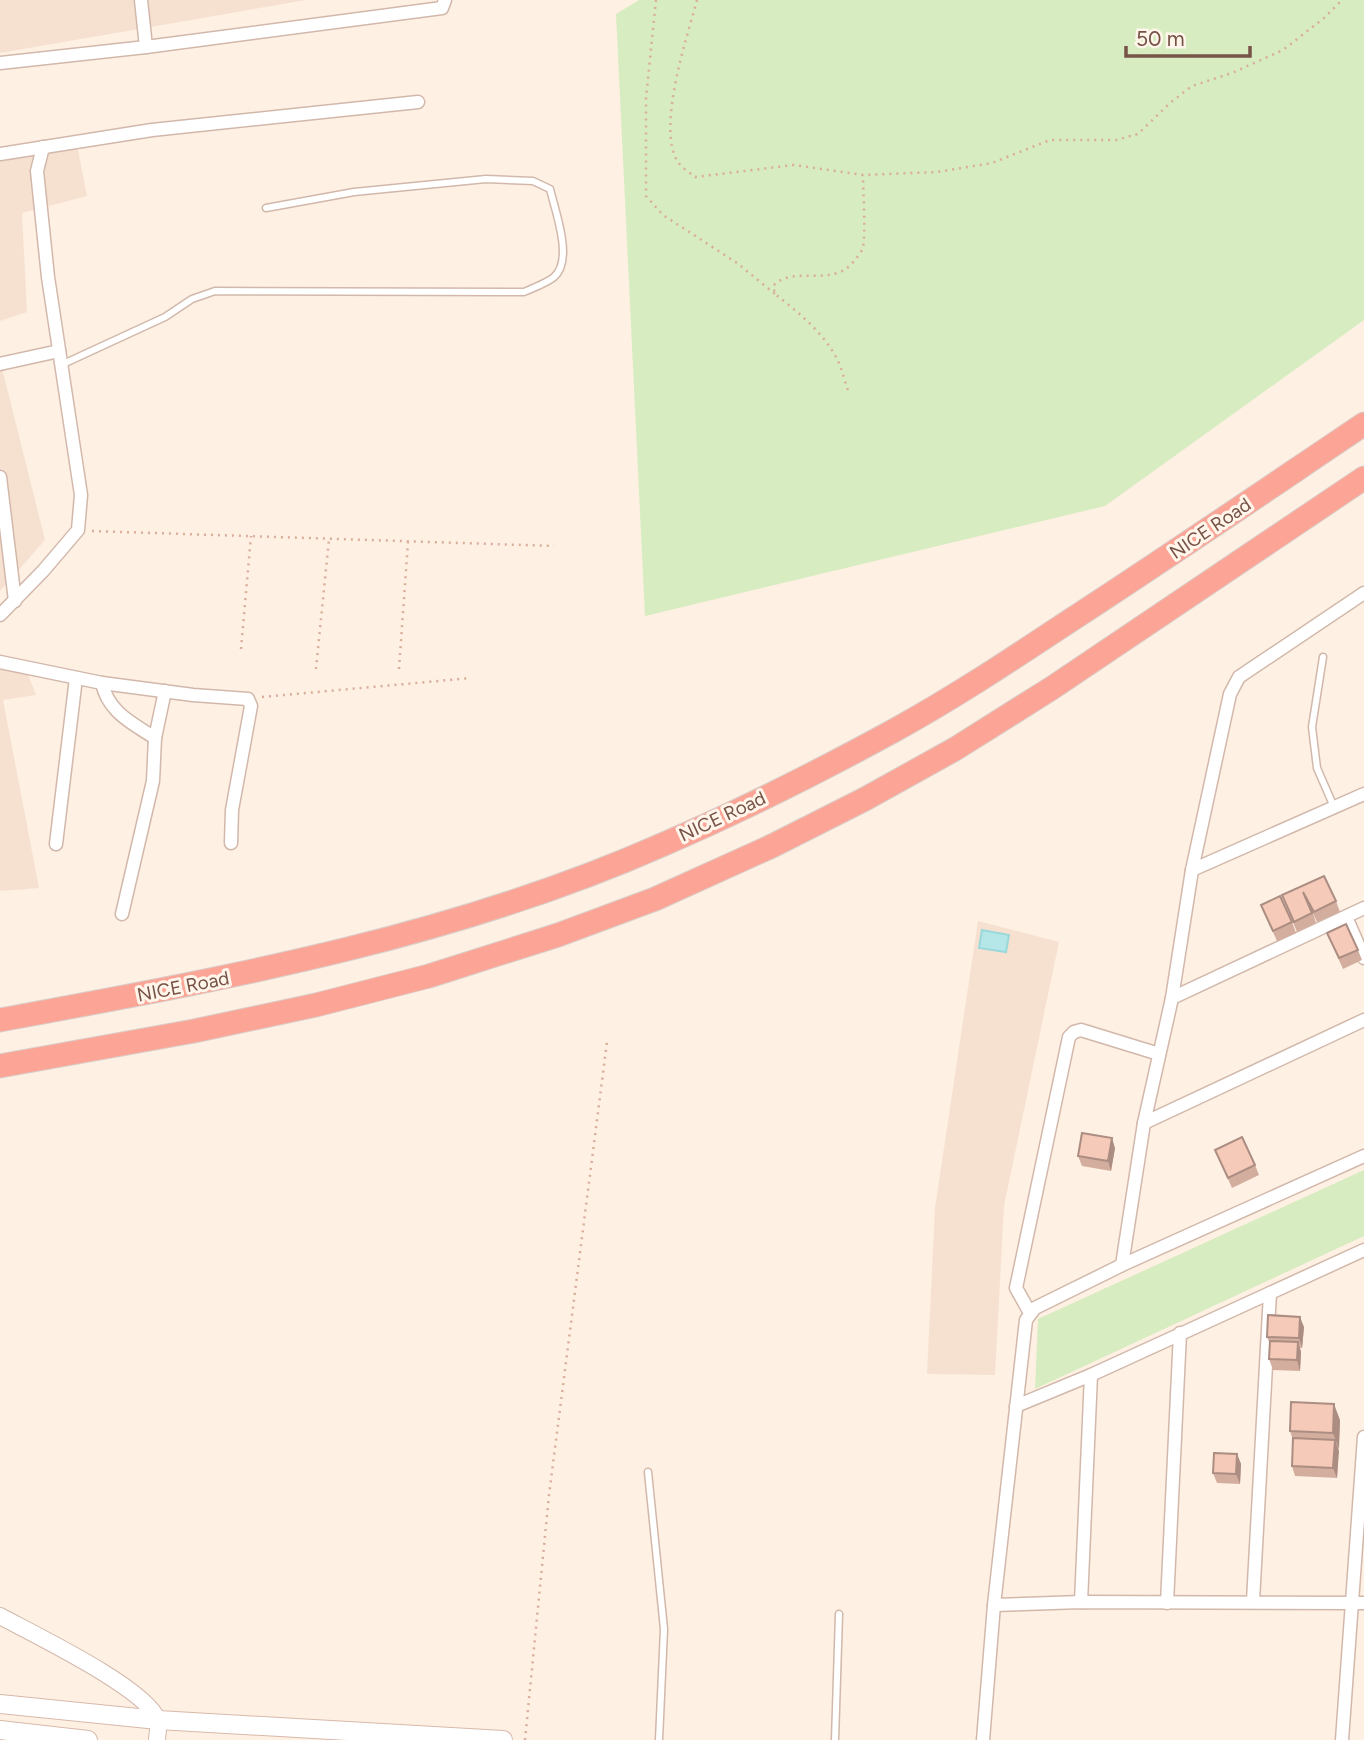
<svg xmlns="http://www.w3.org/2000/svg" width="1364" height="1740" font-family="Figtree,sans-serif">
<style>
.residential{fill:#f6e1d1}
.green{fill:#d7ecc0}
.water{fill:#b6e7e8;stroke:#9bd8db;stroke-width:2}
.lines{fill:none;stroke-linecap:round;stroke-linejoin:round}
.service-casing{stroke:#d2b8ab;stroke-width:9}
.minor-casing{stroke:#d2b8ab;stroke-width:15}
.tertiary-casing{stroke:#d2b8ab;stroke-width:18}
.secondary-casing{stroke:#d8b9aa;stroke-width:20}
.motorway-casing{stroke:#d9cfcb;stroke-width:25}
.path{stroke:#daad9c;stroke-width:2.5;stroke-dasharray:2 5;stroke-linecap:butt}
.service{stroke:#fff;stroke-width:6}
.minor{stroke:#fff;stroke-width:12}
.tertiary{stroke:#fff;stroke-width:16}
.secondary{stroke:#fff;stroke-width:18}
.motorway{stroke:#fca596;stroke-width:23}
.wall{fill:#d3ae9f}
.shaded-wall{fill:#ac8d82}
.building{fill:#f5cab9;stroke:#ac8d82;stroke-width:2}
.labels{text-anchor:middle;stroke-width:6;stroke-linejoin:round;paint-order:stroke}
.street-label{font-size:19px;fill:#775347;stroke:#fff5ea}
</style>
<rect width="100%" height="100%" fill="#fef0e3"/>
<!-- residential -->
<g class="residential">
<path d="M0,0H306L0,53Z"/>
<path d="M76,140L87,196L22,213L27,312L0,321V149Z"/>
<path d="M0,360L45,540L0,591Z"/>
<path d="M0,655L22,660L36,695L3,700L39,888L0,891Z"/>
<path d="M978,921L1059,942L1004,1206L995,1375L927,1374L935,1208Z"/>
</g>
<!-- green -->
<g class="green">
<path d="M639,0H1364V320L1105,506L645,616L616,14Z"/>
<path d="M1364,1170V1236L1035,1389L1038,1319Z"/>
</g>
<!-- water -->
<path class="water" d="M982,930L1009,935L1006,952L979,948Z"/>
<g class="lines">
<!-- service casing -->
<g class="service-casing">
<g id="service">
<path d="M61,365L165,317L192,299L215,291L524,292C533,288 547,283 554,277C574,260 555,211 550,189L533,181L486,179L354,192L266,208"/>
<path d="M1323,657L1312,727L1317,768L1334,807"/>
<path d="M648,1472L664,1629L659,1740"/>
<path d="M835,1740L839,1614"/>
</g>
</g>
<!-- minor casing -->
<g class="minor-casing">
<g id="minor">
<path d="M141,0L146,47"/>
<path d="M0,63L146,47L442,8L445,0"/>
<path d="M0,154L152,130L418,102"/>
<path d="M0,364L59,351"/>
<path d="M0,477L15,601"/>
<path d="M0,615L43,571L78,530L81,495L48,277L37,171L43,147"/>
<path d="M0,662L102,683L193,695L248,699L251,706L232,810L231,843"/>
<path d="M102,683C108,712 132,723 155,738"/>
<path d="M56,844L76,678"/>
<path d="M1192,870L1364,794"/>
<path d="M122,914L153,781L155,738L165,691"/>
<path d="M1346,917L1364,958"/>
<path d="M1172,998L1364,908"/>
<path d="M1144,1123L1364,1020"/>
<path d="M1122,1265L1144,1123L1172,998L1192,870L1230,694L1239,677L1364,593"/>
<path d="M1030,1313L1016,1288L1069,1037L1074,1032L1081,1030L1159,1054"/>
<path d="M1016,1406L1091,1375L1364,1250"/>
<path d="M1253,1601L1270,1293"/>
<path d="M1081,1602L1091,1375"/>
<path d="M1167,1603L1180,1333"/>
<path d="M994,1605L1081,1602L1364,1603"/>
<path d="M983,1740L994,1605L1026,1320L1035,1308L1122,1265L1364,1156"/>
<path d="M1342,1740L1364,1437"/>
</g>
</g>
<!-- tertiary casing -->
<g class="tertiary-casing">
<path id="tertiary" d="M0,1616C31,1633 146,1688 157,1719C160,1724 157,1734 157,1740"/>
</g>
<!-- secondary casing -->
<g class="secondary-casing">
<g id="secondary">
<path d="M0,1704L158,1720L503,1740"/>
<path d="M0,1730L88,1740"/>
</g>
</g>
<!-- motorway casing -->
<g class="motorway-casing">
<g id="motorway">
<path d="M0,1020C227,978 452,938 664,844C743,810 820,771 895,730C955,697 1012,659 1068,622C1168,557 1266,490 1364,424"/>
<path d="M0,1066L194,1031L316,1005L429,976L558,935L655,899L772,846L865,799L955,749L1052,688L1364,478"/>
</g>
</g>
<!-- path -->
<g class="path">
<path d="M656,0L646,98V196L663,215L737,263L775,294"/>
<path d="M697,0C687,38 656,128 678,162C682,168 690,173 695,177L794,165L863,175L937,172L992,163L1050,140H1116L1138,134L1170,103L1192,86L1232,73L1283,50L1324,18L1342,0"/>
<path d="M848,390C844,380 842,368 837,359C823,332 798,312 775,294L773,286C793,264 833,289 854,261C857,257 862,252 863,247C866,231 863,193 863,175"/>
<path d="M92,531L554,546"/>
<path d="M241,649L251,536"/>
<path d="M316,669L329,539"/>
<path d="M399,669L408,542"/>
<path d="M262,697L471,678"/>
<path d="M525,1740L549,1495L607,1042"/>
</g>
<!-- service -->
<use href="#service" class="service"/>
<!-- minor -->
<use href="#minor" class="minor"/>
<!-- tertiary -->
<use href="#tertiary" class="tertiary"/>
<!-- secondary -->
<use href="#secondary" class="secondary"/>
<!-- motorway -->
<use href="#motorway" class="motorway"/>
</g>
<!-- wall -->
<g class="wall">
<path d="M1282,895L1336,901L1340,912L1317,922L1313,913L1316,923L1297,932Z"/>
<path d="M1261,905L1292,922L1296,933L1277,941Z"/>
<path d="M1327,933L1358,950L1362,960L1343,969Z"/>
<path d="M1115,1148L1111,1171L1082,1166L1078,1156Z"/>
<path d="M1215,1150L1255,1165L1259,1175L1232,1188Z"/>
<path d="M1304,1327L1302,1348H1300L1301,1352L1300,1371L1273,1370L1269,1359L1270,1344L1267,1337Z"/>
<path d="M1340,1420L1337,1478L1295,1476L1292,1466L1293,1440L1290,1431Z"/>
<path d="M1237,1454L1241,1464L1240,1484L1217,1483L1213,1473Z"/>
</g>
<!-- shaded-wall -->
<g class="shaded-wall">
<path d="M1112,1138L1115,1148L1111,1171L1108,1161Z"/>
<path d="M1300,1317L1304,1327L1302,1348L1299,1338Z"/>
<path d="M1298,1342L1301,1352L1300,1371L1297,1360Z"/>
<path d="M1334,1404L1340,1420L1339,1449L1333,1433Z"/>
<path d="M1335,1440L1339,1451L1337,1478L1333,1468Z"/>
<path d="M1237,1454L1241,1464L1240,1484L1236,1474Z"/>
</g>
<!-- building -->
<g class="building">
<path d="M1324,876L1336,901L1314,912L1303,892L1312,913L1294,922L1282,895Z"/>
<path d="M1280,896L1292,922L1273,931L1261,905Z"/>
<path d="M1346,924L1358,950L1339,958L1327,933Z"/>
<path d="M1082,1133L1112,1138L1108,1161L1078,1156Z"/>
<path d="M1242,1137L1255,1165L1228,1178L1215,1150Z"/>
<path d="M1268,1315L1300,1317L1299,1338L1267,1337Z"/>
<path d="M1270,1341L1298,1342L1297,1360L1269,1359Z"/>
<path d="M1291,1402L1334,1404L1333,1433L1290,1431Z"/>
<path d="M1293,1438L1335,1440L1333,1468L1292,1466Z"/>
<path d="M1214,1453L1237,1454L1236,1474L1213,1473Z"/>
</g>
<g class="labels">
<!-- street labels -->
<g class="street-label">
<text transform="translate(1210 528) rotate(-34)" y="7">NICE Road</text>
<text transform="translate(722 816) rotate(-25)" y="7">NICE Road</text>
<text transform="translate(183 986) rotate(-11)" y="7">NICE Road</text>
</g>
</g>
<!-- scale -->
<path d="M1126 46v10h124v-10" fill="none" stroke="#775347" stroke-width="3.5"/>
<text x="1136" y="46" font-size="21" fill="#775347" stroke="#fff5ea" stroke-width="5" paint-order="stroke">50 m</text>
</svg>
